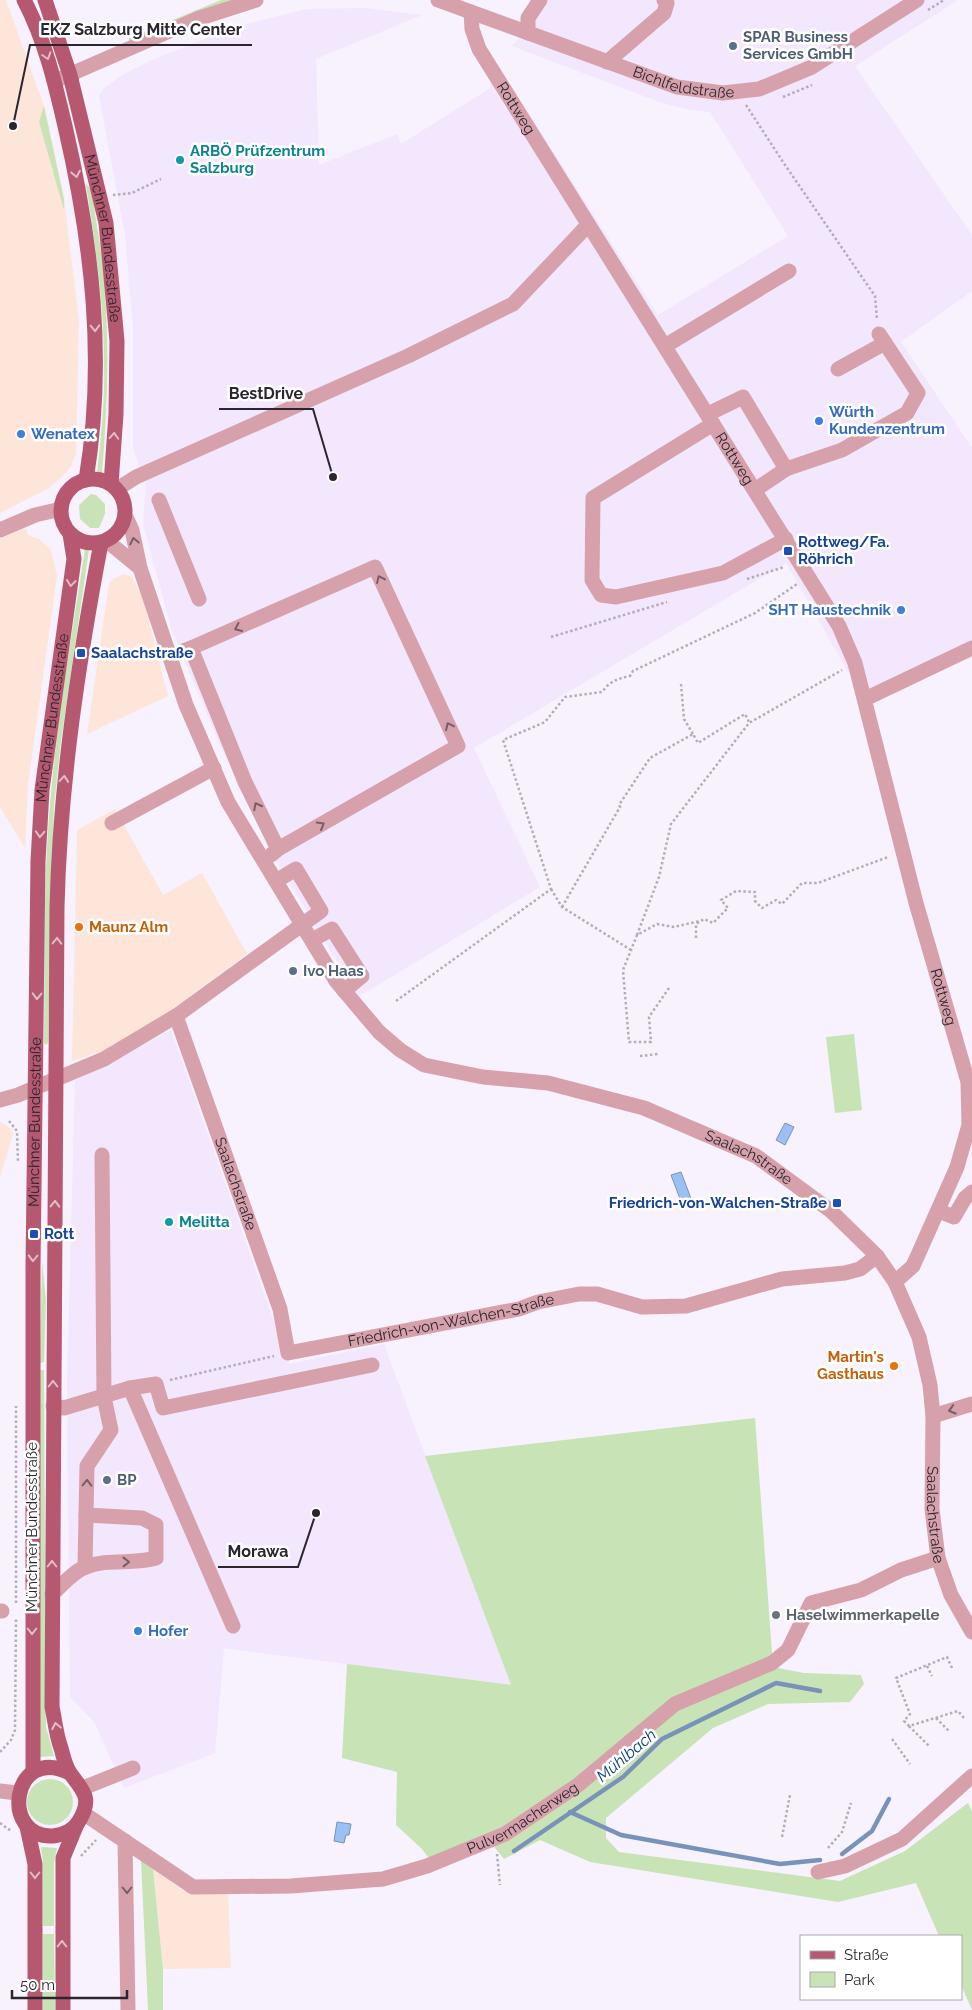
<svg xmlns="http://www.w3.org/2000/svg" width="972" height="2010" font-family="Raleway,sans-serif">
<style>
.commercial{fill:#fde5da}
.built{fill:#f2e7fc}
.green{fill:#c8e3b6}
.water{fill:#9ac0f4;stroke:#7892b9}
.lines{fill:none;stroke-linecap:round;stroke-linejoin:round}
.stream{stroke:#7892b9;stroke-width:4.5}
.path{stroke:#b2adb8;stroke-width:2.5;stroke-dasharray:2.5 2.5;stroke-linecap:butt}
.minor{stroke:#d7a1ac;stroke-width:15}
.major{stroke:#b65870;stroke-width:15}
.oneway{stroke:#e2bcc6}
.oneway2{stroke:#785d67}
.service-dot{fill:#5c6f8a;stroke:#fff;stroke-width:2}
.culture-dot{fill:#0f9aa8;stroke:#fff;stroke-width:2}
.shop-dot{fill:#3f7fe0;stroke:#fff;stroke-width:2}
.transit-dot{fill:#1a4fb4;stroke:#fff;stroke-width:2}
.food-dot{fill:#e8710a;stroke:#fff;stroke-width:2}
.worship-dot{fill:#6b7280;stroke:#fff;stroke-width:2}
.labels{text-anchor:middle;stroke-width:5;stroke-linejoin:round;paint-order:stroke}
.service-label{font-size:15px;font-weight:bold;fill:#4e5e75;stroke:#fff;text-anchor:start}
.street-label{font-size:15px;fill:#2a252f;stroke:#fff}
.culture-label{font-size:15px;font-weight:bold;fill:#0d838f;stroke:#fff;text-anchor:start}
.shop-label{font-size:15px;font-weight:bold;fill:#366cbe;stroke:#fff;text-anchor:start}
.transit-label{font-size:15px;font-weight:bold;fill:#164399;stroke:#fff;text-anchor:start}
.food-label{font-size:15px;font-weight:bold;fill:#c56008;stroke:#fff;text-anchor:start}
.worship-label{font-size:15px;font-weight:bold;fill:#5b616d;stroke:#fff;text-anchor:start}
.water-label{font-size:16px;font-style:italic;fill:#093c78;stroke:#fff}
.leader{fill:none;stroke:#2a252f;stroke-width:2}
.callout-dot{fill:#2a252f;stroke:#fff;stroke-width:2}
.callout-label{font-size:16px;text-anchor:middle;font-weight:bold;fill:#2a252f;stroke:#fff;stroke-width:5;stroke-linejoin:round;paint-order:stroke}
</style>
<rect width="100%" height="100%" fill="#f7f2fd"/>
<!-- commercial -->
<g class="commercial">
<path d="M0,0H6L44,106L64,199L79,320L76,454L71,466L65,474L49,488L0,513Z"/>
<path d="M26,528L28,535L39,539L51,550L57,576L28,784L25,848L0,807V539Z"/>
<path d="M124,574L132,577L143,598L168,696L87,734L109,584L113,579Z"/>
<path d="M115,809L163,895L202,873L247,954L165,1014L105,1050L72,1061L77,830Z"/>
<path d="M0,1122L10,1128L13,1134L0,1177Z"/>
<path d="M153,1869L183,1891L199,1894L228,1893L231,1968L163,1969Z"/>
</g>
<!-- built -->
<g class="built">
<path d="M546,0H958L855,66L972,235V291L901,342L972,448V655L876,701L848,672L786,563L474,748L540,887L358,997L277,862L220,745L172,631L143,524L146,485L133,448V325L125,235L99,96L104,88L122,75L150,61L235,27L307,9L366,8L422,15L316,59L319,165L397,134L401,144L489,89L495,61L658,315L788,236L710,112L686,109L662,103L512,46L539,15Z"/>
<path d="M171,1030L289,1364L384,1344L511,1686L224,1648L215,1753L124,1788L94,1722L70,1697L67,1384L75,1080Z"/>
</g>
<!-- green -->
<g class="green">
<path d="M221,0H234L131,42L129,40V38Z"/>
<path d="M44,106L64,199V210L39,122Z"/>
<path d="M86,184C94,190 94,209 96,220C111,304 109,389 102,474H97C101,437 105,400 104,363C104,303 95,243 86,184Z"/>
<path d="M91,494L96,495L105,504V514L99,528H90L80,519L79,505Z"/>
<path d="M87,548L89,550L61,741L54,806L48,1043L46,1045L44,1043C45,963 43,884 50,804C57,719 72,634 85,549Z"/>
<path d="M854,1034L862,1110L835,1113L826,1037Z"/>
<path d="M42,1261L46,1300L44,1362L40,1363Z"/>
<path d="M40,1370H44L46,1727L54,1756L39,1757Z"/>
<path d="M755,1418L773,1667L804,1673L861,1675L864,1684L850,1702L768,1704L713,1728L606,1818V1838L619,1852L840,1881L905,1851L968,1803L972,1811V2010L961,1985V1936H939L916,1883L838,1902L590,1862L540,1840L504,1859L492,1844L436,1868L422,1849L396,1825L397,1772L342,1758L347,1664L511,1685L425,1456Z"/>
<circle cx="50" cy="1802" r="23"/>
<path d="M41,1847L57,1848L54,1863V1926H43V1863Z"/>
<path d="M141,1860L153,1869L163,1969V2010H148Z"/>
<path d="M43,1934H54L55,2010H43Z"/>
</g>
<!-- water -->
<g class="water">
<path d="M785,1123L794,1127L785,1145L776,1140Z"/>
<path d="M681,1172L692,1201L682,1204L671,1175Z"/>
<path d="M337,1822L351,1824L349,1835H346L344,1843L334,1841Z"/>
</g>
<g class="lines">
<!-- stream -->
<g class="stream">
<path d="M570,1812L621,1835L780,1864L820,1860"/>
<path d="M514,1851L623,1777L662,1739L776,1683L820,1691"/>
<path d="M842,1854L872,1831L889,1799"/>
</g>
<!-- path -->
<g class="path">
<path d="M928,10L944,0"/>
<path d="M783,97L812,85"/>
<path d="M746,105L783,162L875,296L877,320"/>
<path d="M113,195L132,193L161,179"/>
<path d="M747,579L784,567"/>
<path d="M551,637L667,602"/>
<path d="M681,684L684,719L693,734"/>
<path d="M551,889L562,907L631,950"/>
<path d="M562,907L620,807L619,805L650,758L693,734L698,743L745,714L749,722"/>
<path d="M637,935L659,877L671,824L749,723L842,670"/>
<path d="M696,938V924L704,919L713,923L728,908L721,900L736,891L755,892V901L762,908L776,900L782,904L802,883H818L888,857"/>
<path d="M669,988L649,1017L651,1042H629L623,970L637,935L657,924L674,927L700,921"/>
<path d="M396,1001L551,889L503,740L545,722L565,697L602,692C610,681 617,679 630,676L633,671L755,613L797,584"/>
<path d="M640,1056L658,1054"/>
<path d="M9,1121L17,1131L18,1163"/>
<path d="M170,1380L274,1356"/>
<path d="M16,1603V1406"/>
<path d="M927,1666L932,1676"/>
<path d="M952,1668L947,1657L896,1678L910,1714L904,1721L909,1726L958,1711L964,1718"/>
<path d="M936,1718L949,1731"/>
<path d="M909,1726L930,1747"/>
<path d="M892,1739L910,1764"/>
<path d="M0,1752L11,1740L15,1730L16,1619"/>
<path d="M0,1823L11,1831"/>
<path d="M782,1837L790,1795"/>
<path d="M828,1848L842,1832L851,1803"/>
<path d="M497,1854L500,1885"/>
<path d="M81,1856L96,1840"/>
</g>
<!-- minor -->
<g class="minor">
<path id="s1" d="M438,0L677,87L723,93L759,89L812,67L917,0"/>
<path id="s2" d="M471,12L472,29L479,49L839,626L855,663L916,903L968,1082L969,1125L957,1167L913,1266L895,1282"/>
<path d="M528,33V18L540,0"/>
<path d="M607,62L664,13L667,3L664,0"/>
<path d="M55,81L197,19L256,0"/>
<path d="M665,346L789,271"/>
<path d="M838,369L885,343"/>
<path d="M708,414L743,397L786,469L842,450L907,413L918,393L879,334"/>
<path d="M713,424L593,498L592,580L601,595L616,597L723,573L786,539"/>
<path d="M117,489L136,477L408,356L513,304L588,225"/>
<path d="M755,490L786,469"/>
<path d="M159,500L199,599"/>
<path id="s3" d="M125,515L132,530L140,568L186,705L228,802L336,981L379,1032L400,1050L424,1065L483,1077L548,1083L644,1108L756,1156L831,1211L877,1256L895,1282L919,1337L930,1385L933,1416L932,1509L938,1558L951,1595L972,1632"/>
<path d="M0,530L35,515L61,509"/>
<path d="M107,541L140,568"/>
<path d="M191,648L375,567L458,746L278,849"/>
<path d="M183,651L191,648L245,782L278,849L271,855"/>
<path d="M865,699L972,648"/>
<path d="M112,823L214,768"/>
<path d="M312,940L332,929L362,976L344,991"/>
<path id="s4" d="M176,1016L280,1309L288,1353L519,1309L538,1302L579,1294H597L642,1307L686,1306L782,1279L845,1273L860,1269L877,1256"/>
<path d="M0,1100L18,1095L104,1059L176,1016L321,911L296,869L276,881"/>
<path d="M939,1211L954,1217L965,1198L972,1192"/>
<path d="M130,1388L233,1626"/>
<path d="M53,1406L64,1408L130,1388L156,1384L163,1408L372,1365"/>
<path d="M933,1416L972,1404"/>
<path d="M85,1567L87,1466L111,1430L104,1397L102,1155"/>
<path d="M52,1594C63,1585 73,1571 86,1567C108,1558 133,1565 156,1558V1525L142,1518L86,1515"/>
<path d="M0,1611H2"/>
<path d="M83,1788L133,1768"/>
<path d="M0,1791L17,1793"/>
<path id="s5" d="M83,1813L193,1887L291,1886L383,1879L427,1866L505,1834L578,1785L675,1704L772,1663L788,1650L811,1603L861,1590L901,1570L938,1558"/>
<path d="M125,1841L128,2010"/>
<path d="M818,1872L845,1866L902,1839L972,1776"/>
</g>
<!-- major -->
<g class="major">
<path d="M24,0C45,40 55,83 65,126C92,243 106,360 86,480"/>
<path id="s6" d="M45,0L70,75L106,223L117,341L116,414L111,484"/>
<circle cx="93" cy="511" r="32"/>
<path id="s7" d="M33,1772V1267L38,861L42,790L74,559L70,534"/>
<path d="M70,1773C11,1744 0,1839 53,1836C63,1835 74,1830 79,1821C93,1798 83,1791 70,1773C66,1767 63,1756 61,1748C56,1735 55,1720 52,1707L57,907C60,784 78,664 101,543"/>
<path d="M27,1827L35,1864V2010"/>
<path d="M63,2010V1858L77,1824"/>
</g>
</g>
<!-- one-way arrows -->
<defs><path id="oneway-chevron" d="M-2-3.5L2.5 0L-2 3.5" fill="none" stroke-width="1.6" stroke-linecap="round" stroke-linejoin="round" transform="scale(1.25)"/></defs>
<g class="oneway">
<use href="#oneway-chevron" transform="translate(47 56) rotate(72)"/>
<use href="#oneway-chevron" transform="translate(76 174) rotate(79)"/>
<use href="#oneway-chevron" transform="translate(95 328) rotate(88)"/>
<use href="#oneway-chevron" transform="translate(114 436) rotate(-86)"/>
<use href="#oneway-chevron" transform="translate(71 583) rotate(97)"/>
<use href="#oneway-chevron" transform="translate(64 779) rotate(-85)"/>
<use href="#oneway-chevron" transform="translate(40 834) rotate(93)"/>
<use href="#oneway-chevron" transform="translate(57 941) rotate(-89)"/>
<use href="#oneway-chevron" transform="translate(37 996) rotate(91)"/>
<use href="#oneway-chevron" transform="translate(55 1204) rotate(-89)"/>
<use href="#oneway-chevron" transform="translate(33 1258) rotate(92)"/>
<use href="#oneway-chevron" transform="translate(53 1384) rotate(-90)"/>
<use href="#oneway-chevron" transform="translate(52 1564) rotate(-90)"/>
<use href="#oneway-chevron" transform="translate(32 1631) rotate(90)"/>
<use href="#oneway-chevron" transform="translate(56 1726) rotate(-101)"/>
<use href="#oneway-chevron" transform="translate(35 1875) rotate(90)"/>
<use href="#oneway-chevron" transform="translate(62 1944) rotate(-90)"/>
</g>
<g class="oneway2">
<use href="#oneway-chevron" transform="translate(134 541) rotate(-102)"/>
<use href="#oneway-chevron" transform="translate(380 579) rotate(-115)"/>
<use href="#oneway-chevron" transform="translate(238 628) rotate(156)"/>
<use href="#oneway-chevron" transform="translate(449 726) rotate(-115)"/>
<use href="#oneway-chevron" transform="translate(257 806) rotate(-117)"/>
<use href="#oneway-chevron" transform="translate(321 825) rotate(-30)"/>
<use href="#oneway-chevron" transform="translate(952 1410) rotate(164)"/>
<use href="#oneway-chevron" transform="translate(87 1483) rotate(-89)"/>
<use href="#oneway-chevron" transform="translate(126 1562)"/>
<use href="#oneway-chevron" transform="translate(127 1890) rotate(90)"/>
</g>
<!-- markers -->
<g class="service-dot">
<circle cx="733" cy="46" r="5"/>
<circle cx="293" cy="971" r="5"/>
<circle cx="107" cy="1480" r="5"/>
</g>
<g class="culture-dot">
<circle cx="180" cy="160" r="5"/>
<circle cx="169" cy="1222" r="5"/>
</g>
<g class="shop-dot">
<circle cx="819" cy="421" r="5"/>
<circle cx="21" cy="434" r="5"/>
<circle cx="901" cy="610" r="5"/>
<circle cx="138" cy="1631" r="5"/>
</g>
<g class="transit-dot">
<rect x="783" y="546" width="10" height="10" rx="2.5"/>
<rect x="76" y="648" width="10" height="10" rx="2.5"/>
<rect x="832" y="1198" width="10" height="10" rx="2.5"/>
<rect x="29" y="1229" width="10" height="10" rx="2.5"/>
</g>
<g class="food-dot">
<circle cx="79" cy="927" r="5"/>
<circle cx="894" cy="1366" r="5"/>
</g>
<circle class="worship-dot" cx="776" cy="1615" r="5"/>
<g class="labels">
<!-- service labels -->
<g class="service-label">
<text x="743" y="42">SPAR Business<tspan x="743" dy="17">Services GmbH</tspan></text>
<text x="303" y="976">Ivo Haas</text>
<text x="117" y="1485">BP</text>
</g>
<!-- street labels -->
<g class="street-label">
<text dy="5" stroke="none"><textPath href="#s1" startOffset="260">Bichlfeldstraße</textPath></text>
<text dy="5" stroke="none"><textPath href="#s2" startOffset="108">Rottweg</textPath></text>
<text dy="5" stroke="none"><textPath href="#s6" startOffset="246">Münchner Bundesstraße</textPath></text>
<text dy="5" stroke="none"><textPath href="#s2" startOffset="521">Rottweg</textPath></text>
<text dy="5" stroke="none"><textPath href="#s7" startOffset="1055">Münchner Bundesstraße</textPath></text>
<text dy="5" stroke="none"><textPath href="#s2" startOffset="1104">Rottweg</textPath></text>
<text dy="5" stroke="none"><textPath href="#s7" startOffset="650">Münchner Bundesstraße</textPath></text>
<text dy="5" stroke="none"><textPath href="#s3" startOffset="978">Saalachstraße</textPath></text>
<text dy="5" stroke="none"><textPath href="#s4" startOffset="178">Saalachstraße</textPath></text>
<text dy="5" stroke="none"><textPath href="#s4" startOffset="522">Friedrich-von-Walchen-Straße</textPath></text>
<text dy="5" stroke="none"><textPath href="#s3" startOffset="1412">Saalachstraße</textPath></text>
<text transform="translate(32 1527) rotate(-90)" y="5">Münchner Bundesstraße</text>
<text dy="5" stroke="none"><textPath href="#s5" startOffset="476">Pulvermacherweg</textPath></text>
</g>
<!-- culture labels -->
<g class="culture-label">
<text x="190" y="156">ARBÖ Prüfzentrum<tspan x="190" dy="17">Salzburg</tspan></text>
<text x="179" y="1227">Melitta</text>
</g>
<!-- shop labels -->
<g class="shop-label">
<text x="829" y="417">Würth<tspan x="829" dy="17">Kundenzentrum</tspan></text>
<text x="31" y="439">Wenatex</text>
<text x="891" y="615" text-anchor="end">SHT Haustechnik</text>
<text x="148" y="1636">Hofer</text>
</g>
<!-- transit labels -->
<g class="transit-label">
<text x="798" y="547">Rottweg/Fa.<tspan x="798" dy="17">Röhrich</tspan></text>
<text x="91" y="658">Saalachstraße</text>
<text x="827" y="1208" text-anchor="end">Friedrich-von-Walchen-Straße</text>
<text x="44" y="1239">Rott</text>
</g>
<!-- food labels -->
<g class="food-label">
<text x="89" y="932">Maunz Alm</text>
<text x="884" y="1362" text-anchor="end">Martin's<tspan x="884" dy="17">Gasthaus</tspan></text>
</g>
<!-- worship labels -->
<g class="worship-label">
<text x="786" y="1620">Haselwimmerkapelle</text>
</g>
<!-- water labels -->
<g class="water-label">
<text transform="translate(626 1755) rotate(-40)" y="6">Mühlbach</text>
</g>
</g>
<!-- callouts -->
<path class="leader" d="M13 126L30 45H252M333 477L313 409H219M316 1513L298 1567H218"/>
<g class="callout-dot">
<circle cx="13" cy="126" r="5"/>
<circle cx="333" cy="477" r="5"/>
<circle cx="316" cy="1513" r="5"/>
</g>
<g class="callout-label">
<text x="141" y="35">EKZ Salzburg Mitte Center</text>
<text x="266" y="399">BestDrive</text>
<text x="258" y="1557">Morawa</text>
</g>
<!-- legend -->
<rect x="800" y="1935" width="162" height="65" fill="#ffffff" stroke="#aaa8ac"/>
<rect x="810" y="1951" width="25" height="8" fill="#b65870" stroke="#aaa8ac"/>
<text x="844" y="1960" font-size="15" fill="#2a252f">Straße</text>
<rect x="810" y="1972" width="25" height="15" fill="#c8e3b6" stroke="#aaa8ac"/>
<text x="844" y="1985" font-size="15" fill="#2a252f">Park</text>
<!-- scale -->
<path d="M12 1990v8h115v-8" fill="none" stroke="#2a252f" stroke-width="2.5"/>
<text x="20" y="1990" font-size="15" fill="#2a252f" stroke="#ffffff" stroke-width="4" paint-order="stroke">50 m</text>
</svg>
